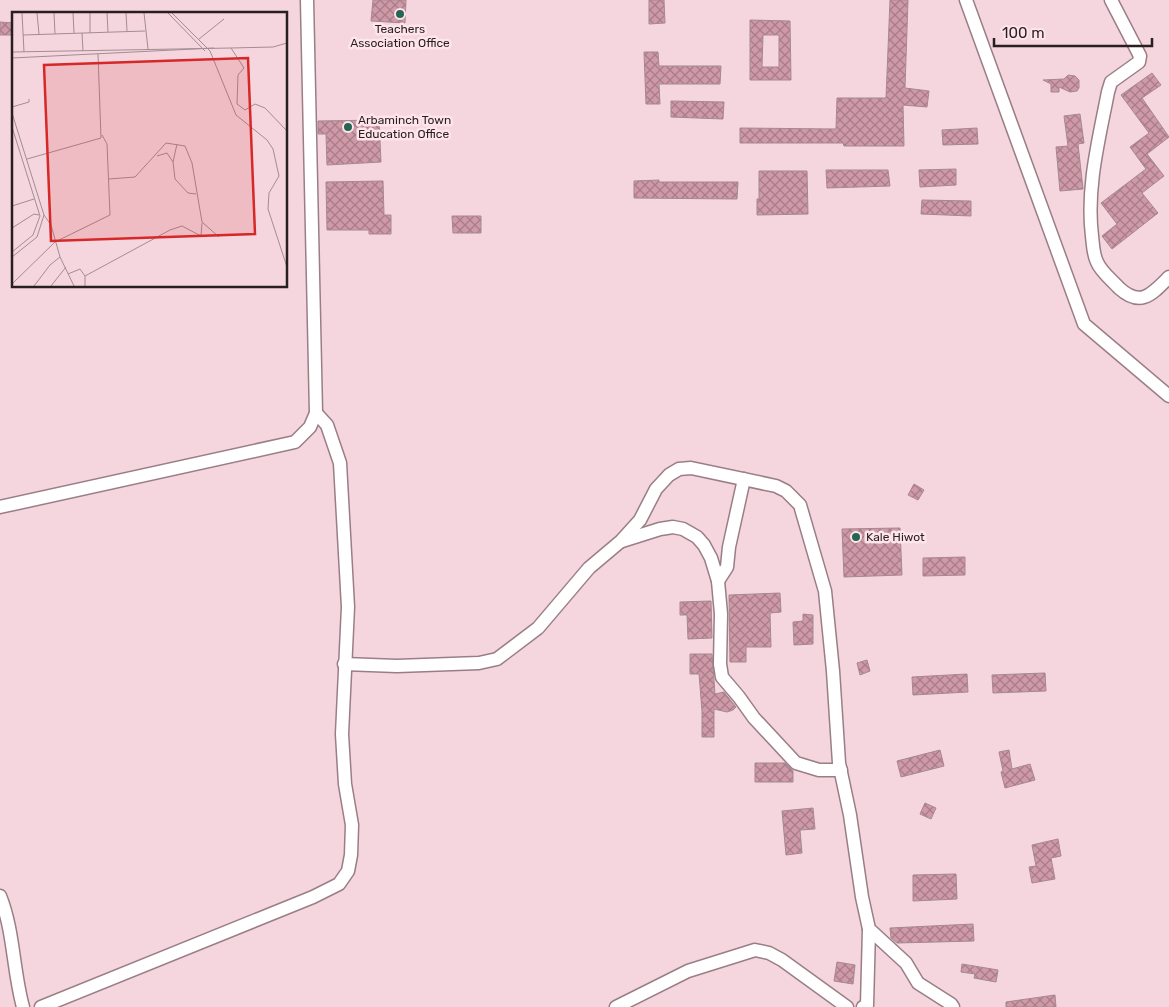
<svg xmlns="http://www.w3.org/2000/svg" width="1169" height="1007" font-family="Rubik,sans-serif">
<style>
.building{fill:url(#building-cross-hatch);stroke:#a58990;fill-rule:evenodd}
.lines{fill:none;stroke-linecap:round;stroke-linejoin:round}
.minor-casing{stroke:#9a7e86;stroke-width:15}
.minor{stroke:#fff;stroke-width:12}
.poi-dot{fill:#246553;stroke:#fee5eb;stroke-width:2}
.labels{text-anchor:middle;stroke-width:5;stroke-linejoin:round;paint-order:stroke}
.poi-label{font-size:12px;fill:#291e21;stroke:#fee5eb;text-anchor:start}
.inset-road{fill:none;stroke:#a38c92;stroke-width:1}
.view{fill:#d62828;fill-opacity:0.15;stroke:#d62828;stroke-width:2.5}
.inset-edge{fill:none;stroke:#291e21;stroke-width:2.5}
</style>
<defs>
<pattern id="building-cross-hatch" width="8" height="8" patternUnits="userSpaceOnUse" patternTransform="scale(1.25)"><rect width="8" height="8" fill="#cf99a8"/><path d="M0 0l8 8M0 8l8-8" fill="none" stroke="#a87c88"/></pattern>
</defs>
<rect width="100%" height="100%" fill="#f5d6de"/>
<!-- building -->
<g class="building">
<path d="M373,0H406L405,23L371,21Z"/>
<path d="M649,0H664L665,23L649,24Z"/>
<path d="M890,0H908L905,88L929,91L927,107L903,105L904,146H844L843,143H740V128L836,129L837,98H886Z"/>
<path d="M750,20L790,21L791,80H750ZM763,35H779V67H762Z"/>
<path d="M0,22L14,23V35H0Z"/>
<path d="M644,52H658L659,66H721L720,84H659L660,104H646Z"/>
<path d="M1152,73L1161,85L1142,98L1169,137L1147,154L1164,176L1142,193L1158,213L1112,249L1102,236L1117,224L1101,203L1146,169L1130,147L1149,133L1121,95Z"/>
<path d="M1068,75L1075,76L1079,80V88L1077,91L1070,92L1059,87V92H1051V84L1043,80L1064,79Z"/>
<path d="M671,101L724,102L723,119L671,117Z"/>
<path d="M1080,114L1084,143L1078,144L1083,189L1060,191L1056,147L1068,146L1064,116Z"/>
<path d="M379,120L381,162L327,165L326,134H318V121Z"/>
<path d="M977,128L978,144L943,145L942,130Z"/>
<path d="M956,169V185L920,187L919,170Z"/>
<path d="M826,170H888L890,186L827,188Z"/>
<path d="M759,171H807L808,214L757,215V199H759Z"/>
<path d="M659,180V182H738L737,199L634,198V181Z"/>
<path d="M383,181L384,215H391V234H369V230H327L326,182Z"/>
<path d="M922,200L971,201V216L921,214Z"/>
<path d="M452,216H481V233H453Z"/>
<path d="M914,484L924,490L918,500L908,495Z"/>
<path d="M900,528L902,575L844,577L842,529Z"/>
<path d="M965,557V575L923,576V558Z"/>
<path d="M780,593L781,612L770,613L771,647H746V662H730L729,595Z"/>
<path d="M711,601L712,638L688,639L687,615H680V602Z"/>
<path d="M803,614L813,615V644L794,645L793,622L803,621Z"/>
<path d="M690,654H712L715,694L724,692L736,707L733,710L727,712L714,709V737H702V711L699,674H690Z"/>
<path d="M867,660L870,671L860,675L857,663Z"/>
<path d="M1045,673L1046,691L993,693L992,675Z"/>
<path d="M967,674L968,692L913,695L912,677Z"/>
<path d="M940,750L944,766L901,777L897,761Z"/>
<path d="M1009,750L1012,769L1030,764L1035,780L1005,788L1001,772L1003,771L999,752Z"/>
<path d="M755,763H785L793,771V782H755Z"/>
<path d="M925,803L936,808L931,819L920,814Z"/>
<path d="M813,808L815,829L800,830L802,853L786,855L782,811Z"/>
<path d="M1058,839L1061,856L1051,858L1055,879L1032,883L1029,867L1036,866L1032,845Z"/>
<path d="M956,874L957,899L913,901V875Z"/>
<path d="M973,924L974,941L897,943L891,938L890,928Z"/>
<path d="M837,962L855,965L853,984L834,981Z"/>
<path d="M962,964L998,970L996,982L974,978L975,974L961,972Z"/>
<path d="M1055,995L1056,1007H1006V1002Z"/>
</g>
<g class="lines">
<!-- minor casing -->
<g class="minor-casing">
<g id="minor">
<path d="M966,0L1084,324L1169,396"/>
<path d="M1111,0L1140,56L1139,62L1111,82L1108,92C1099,139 1086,188 1092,236C1093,244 1093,254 1097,262C1101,272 1112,280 1119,288C1141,308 1152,294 1169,277"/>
<path d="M0,507L295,442L310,427L316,413L307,0"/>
<path d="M622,541L660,529L673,527L683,529L697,537L704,545L711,558L718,581L721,614L720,664L722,677L739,697L754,718L796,763L819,770H841"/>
<path d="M718,581L727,567L729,547L744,479"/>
<path d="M344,664L397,666L479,663L497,659L538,628L589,568L621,541L640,520L656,489L669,475L679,469L691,468L776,486L786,491L800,505L825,591L833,671L839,763L850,815L862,897L869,929L906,963L918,983L951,1004L953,1007"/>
<path d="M0,896C14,931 13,971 23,1007"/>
<path d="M41,1007L313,897L339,884L348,871L351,855L352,825L345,784L342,734L348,607L340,463L327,425L316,413"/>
<path d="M616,1007L688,971L755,950L769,953L782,960L847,1007"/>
<path d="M863,1007L867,1005L869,929"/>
</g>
</g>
<!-- minor -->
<use href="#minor" class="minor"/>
</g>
<!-- markers -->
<g class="poi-dot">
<circle cx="400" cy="14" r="5"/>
<circle cx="348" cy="127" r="5"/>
<circle cx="856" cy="537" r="5"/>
</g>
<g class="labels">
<!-- poi labels -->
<g class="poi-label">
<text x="400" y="33" text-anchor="middle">Teachers<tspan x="400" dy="14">Association Office</tspan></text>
<text x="358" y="124">Arbaminch Town<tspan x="358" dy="14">Education Office</tspan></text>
<text x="866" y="541">Kale Hiwot</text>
</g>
</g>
<!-- overview -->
<g transform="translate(12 12)">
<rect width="275" height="275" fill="#f5d6de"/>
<path class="inset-road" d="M10,1L12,40M25,1L27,22M42,1L43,22M61,1L62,21M78,1V21M95,1L96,20M114,1L115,19M132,1L136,37M156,1L193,39M160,1L198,39L224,103L255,128L261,137L267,164L257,181L256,197L275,255M70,21L71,39M11,23L133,19M187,27L212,7M219,36L232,56L226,63L225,92L233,98L243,92L253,96L275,119M0,40L219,36L261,35L275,31M0,46L202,36M0,95L17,90V87M0,101L32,203L25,225L0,245M0,115L28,204L21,223L0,240M165,132L161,150L163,167L176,181L184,182M145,144L155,141L161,150M15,147L89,126L86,42M97,167L123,165L154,131L173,134L180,151L190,210L207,225M0,194L22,187M32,203L39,213L48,245L62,274M0,216L22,202L27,203M56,262L68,257L73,264M0,272L43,230L98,203L95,132L90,123M22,274L38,253L48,245M39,274L54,255M73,274V264L158,218L170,214L189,224L190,211"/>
<path class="view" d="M236,46L243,222L39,229L32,53Z"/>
<rect width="275" height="275" class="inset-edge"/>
</g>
<!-- scale -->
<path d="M994 38v8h158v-8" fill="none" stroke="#291e21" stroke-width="2.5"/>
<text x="1002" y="38" font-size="15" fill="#291e21" stroke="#fee5eb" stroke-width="4" paint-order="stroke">100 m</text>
</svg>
